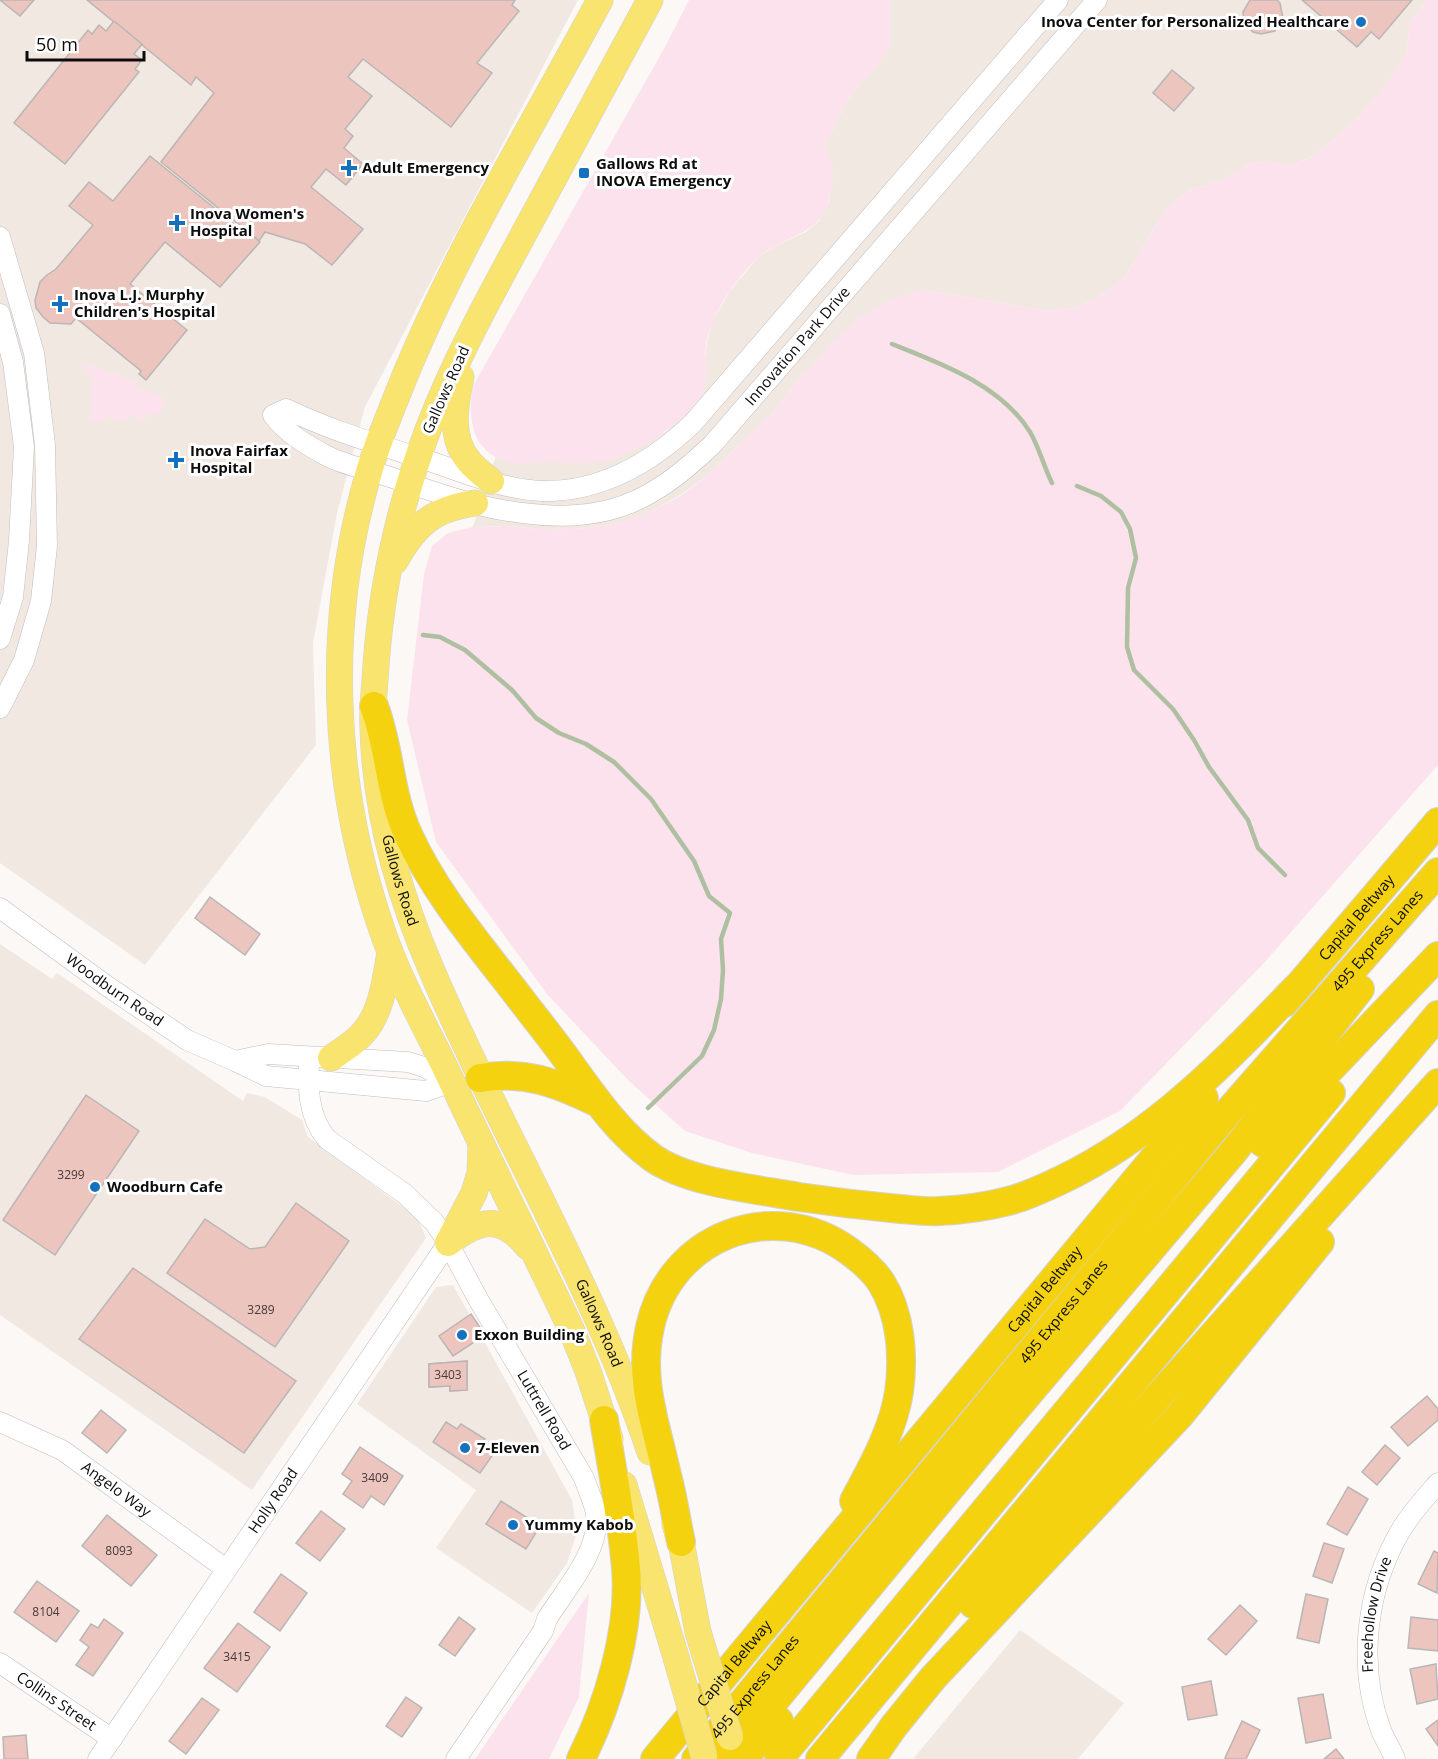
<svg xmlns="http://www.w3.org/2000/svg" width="1438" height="1759" font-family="'Open Sans',sans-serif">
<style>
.built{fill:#f2e8e2}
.green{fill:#fce2ec}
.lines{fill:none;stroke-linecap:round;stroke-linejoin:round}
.stream{stroke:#afbfa1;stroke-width:4.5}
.building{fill:#edc5bf;stroke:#bab6b5;stroke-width:1.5}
.minor-casing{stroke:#c1bebc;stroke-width:21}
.major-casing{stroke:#d3d3d3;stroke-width:27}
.highway-casing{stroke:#d3d3d3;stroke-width:30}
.minor{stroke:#fff;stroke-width:20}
.major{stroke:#f9e470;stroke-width:26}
.highway{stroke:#f5d210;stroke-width:28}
.major-bridge-casing{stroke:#d3d3d3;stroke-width:27;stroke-linecap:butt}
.major-bridge{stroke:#f9e470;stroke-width:26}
.poi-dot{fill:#1371bd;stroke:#fff;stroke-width:2}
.labels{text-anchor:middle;stroke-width:6;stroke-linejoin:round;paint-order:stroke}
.number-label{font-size:12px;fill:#453a39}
.poi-label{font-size:15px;font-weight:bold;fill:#0d0c0c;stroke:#fff;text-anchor:start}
.street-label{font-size:15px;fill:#0d0c0c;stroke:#fff}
</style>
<rect width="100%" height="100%" fill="#fbf8f6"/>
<!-- built -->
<g class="built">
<path d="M0,0H578L365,407L337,513L313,643L316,745L145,965L0,863Z"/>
<path d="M890,0H1428L1410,22L1406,54L1382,91L1360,116L1335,139L1311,157L1295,164H1280L1265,161L1250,164L1222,181L1189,190L1164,212L1125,277L1109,290L1089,302L1069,309L1047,311L924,290L804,373L774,412L708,475L682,494L650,512L620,523L587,528L550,530L509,526L473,527L496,456L513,463L534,462L665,432L699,399L706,373L705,362L707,342L712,322L730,291L758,257L775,246L806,232L819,221L829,202L833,173L825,145L846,103L862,81L879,64Z"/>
<path d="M0,944L52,979L57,973L243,1101L247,1093L265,1097L302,1120L308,1137L418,1218L426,1238L252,1490L0,1315Z"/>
<path d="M453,1285L572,1500L577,1532L567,1563L532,1613L436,1548L476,1490L357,1404L436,1287Z"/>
<path d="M1020,1630L1124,1703L1078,1759H913Z"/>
</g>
<!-- green -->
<g class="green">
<path d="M689,0H890V45L879,64L862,81L846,103L825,145C827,153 831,162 833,171C834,176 832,183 831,189C826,228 805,230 775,246C761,253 751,264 741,276C726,295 710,320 706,344C703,366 713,382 698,400C676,426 638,454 604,461C587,464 567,463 550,462C538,462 525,464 514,463C472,456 467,420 473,386L665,47Z"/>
<path d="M1428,0H1438V765L1263,964L1120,1111L998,1172L853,1175L752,1153L685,1131L628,1080L547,994L436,842L407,720L424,574L432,546L448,533L473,527L509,526L550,530L587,528L620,523L650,512L682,495L708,475L774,412L804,373L839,335L862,316L891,300L924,290L1047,311L1069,309L1089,302L1109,290L1125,277L1164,212L1189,190L1222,181L1250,164L1265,161L1280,164H1295L1311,157L1335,139L1360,116L1381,91L1406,54L1410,22Z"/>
<path d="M87,364L138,382L137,388L165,398L159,415L153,413L143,420L130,415L119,422L110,417H105L101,423C83,420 91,412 92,401C93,396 90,391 91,386C92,382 95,382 92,377C90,374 87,372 85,369Z"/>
<path d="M589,1593L579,1697L549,1759H475Z"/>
</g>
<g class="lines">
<!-- stream -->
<g class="stream">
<path d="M892,344C940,363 1001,385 1030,432C1039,447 1044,467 1052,483"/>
<path d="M1077,486L1101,496L1121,512L1130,529L1136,558L1128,588L1127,647L1134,670L1173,709L1194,740L1209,767L1248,820L1258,848L1285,875"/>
<path d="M423,635L440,637L465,650L512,690L536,718L559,733L586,744L614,762L651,799L694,861L709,896L730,913L721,939L723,970L721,999L714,1030L702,1056L648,1108"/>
</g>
</g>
<!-- building -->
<g class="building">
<path d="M0,0H34L20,16Z"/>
<path d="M87,0H515L512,5L519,11L477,63L492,73L451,127L363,59L348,77L372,96L345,129L353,136L344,148L363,164L346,185L326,169L311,187L363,229L332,265L305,244L265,232L259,241L161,162L214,93L196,77L191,85Z"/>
<path d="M1250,0H1277L1280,3L1283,18L1275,31L1261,34L1253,32L1248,27L1244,20L1243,12Z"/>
<path d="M1302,0H1412L1379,39L1371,32L1357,47Z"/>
<path d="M114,21L142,44L134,54L142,60L135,69L139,72L65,164L14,123L88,30L92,34L99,25L106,31Z"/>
<path d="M1172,70L1194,88L1174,111L1153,93Z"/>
<path d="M150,156L249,236L250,233L260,242L220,287L165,242L130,284L187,330L146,380L139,374L141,371L76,318L71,324L50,323L43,317L36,308L35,300L40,282L47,275L56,269L93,225L69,206L89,182L113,201Z"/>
<path d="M210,897L260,934L245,955L195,918Z"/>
<path d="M86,1095L139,1131L55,1255L3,1220Z"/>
<path d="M296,1203L349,1241L275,1347L167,1273L205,1219L250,1249L265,1247Z"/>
<path d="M133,1268L296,1381L244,1453L79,1339Z"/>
<path d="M471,1314L485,1335L453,1356L439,1336Z"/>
<path d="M467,1361V1390L450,1391V1386L429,1387V1364Z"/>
<path d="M467,1361V1390L450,1391V1386L429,1387V1364Z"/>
<path d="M1427,1396L1438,1409V1420L1408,1446L1391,1427Z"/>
<path d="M101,1410L126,1430L107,1453L82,1433Z"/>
<path d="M446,1422L457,1429L461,1424L485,1439L481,1444L494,1453L480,1473L433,1442Z"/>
<path d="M1385,1445L1400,1458L1377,1485L1362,1472Z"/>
<path d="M360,1447L403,1476L384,1505L371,1496L363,1508L343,1494L352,1481L342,1474Z"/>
<path d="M1348,1487L1368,1499L1347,1535L1327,1524Z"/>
<path d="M501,1501L540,1526L526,1549L486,1524Z"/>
<path d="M321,1511L345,1529L320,1561L296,1543Z"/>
<path d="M107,1515L157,1555L131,1586L82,1546Z"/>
<path d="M1324,1543L1344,1549L1332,1583L1313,1576Z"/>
<path d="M1434,1551L1438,1553L1437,1593L1418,1584Z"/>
<path d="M281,1574L307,1593L280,1631L254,1612Z"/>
<path d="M37,1581L79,1611L56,1642L14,1612Z"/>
<path d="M1306,1594L1328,1599L1319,1643L1297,1638Z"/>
<path d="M1240,1605L1257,1621L1226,1655L1208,1639Z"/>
<path d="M459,1617L475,1629L455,1656L439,1645Z"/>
<path d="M1411,1617L1438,1620V1651L1408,1648Z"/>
<path d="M104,1619L123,1633L93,1676L76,1665L89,1647L80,1640L91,1624L98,1628Z"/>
<path d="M238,1623L270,1647L237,1692L204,1668Z"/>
<path d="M1436,1664L1438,1699L1417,1704L1410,1669Z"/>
<path d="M1211,1681L1217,1715L1188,1720L1182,1687Z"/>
<path d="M1323,1694L1331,1738L1306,1743L1298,1698Z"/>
<path d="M406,1697L422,1708L402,1737L386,1726Z"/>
<path d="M202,1698L219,1710L186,1754L169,1741Z"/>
<path d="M1438,1720V1746L1426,1729Z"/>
<path d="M1242,1721L1260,1730L1246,1759H1227L1225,1758Z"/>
<path d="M26,1735L28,1759H4L3,1737Z"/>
<path d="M1336,1749L1344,1759H1324Z"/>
</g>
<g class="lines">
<!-- minor casing -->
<g class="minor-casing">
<g id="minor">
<path id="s1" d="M1058,0L693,423C652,462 601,492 543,491C502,490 461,471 423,459C377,444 330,430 286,409L273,415C287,434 307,445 327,456C345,465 368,470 387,476C434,492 483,510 532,514C557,517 585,516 609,510C650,500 682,473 712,445L1097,0"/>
<path d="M0,237L34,353L45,445L47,546L41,601L24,660L0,708"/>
<path d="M0,314L13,362L24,447L19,541L13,597L0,639"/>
<path id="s2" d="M0,908L107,986L187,1040L235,1061L266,1076L426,1091L452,1082"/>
<path id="s3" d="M309,1057C308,1086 307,1116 327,1139L405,1194L434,1222L448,1243L478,1299L584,1478C588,1490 594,1502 596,1514C601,1550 565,1590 547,1619L543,1631L456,1759"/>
<path d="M235,1061L268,1054L408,1062L424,1067L452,1082"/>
<path id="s4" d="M0,1422L62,1450L226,1569"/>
<path id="s5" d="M0,1663L112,1739"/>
<path id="s6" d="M98,1759L448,1243"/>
<path id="s7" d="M1395,1759C1391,1749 1385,1740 1381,1730C1357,1665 1366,1589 1401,1530C1411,1513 1425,1498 1438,1483"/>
</g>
</g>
<!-- major casing -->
<g class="major-casing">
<g id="major">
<path d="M600,0C533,125 458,247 404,378C392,409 378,440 369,472C325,621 331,781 381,927C399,982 429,1032 453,1084C492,1167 533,1249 572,1331L588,1371L610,1439"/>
<path id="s8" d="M650,0C611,72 573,143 534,215C497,284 457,354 429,427C400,503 382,583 376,665C375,685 372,707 373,727C375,811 399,895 432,971C501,1133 594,1285 650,1452"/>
<path d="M461,377C455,405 449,438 469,461C475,469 483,474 491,481"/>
<path d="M395,561C416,524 433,509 475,503"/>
<path d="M331,1058C342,1050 355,1043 364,1032C382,1011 385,980 390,953"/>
<path d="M449,1241L474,1193L480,1173L481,1147"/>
<path d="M448,1243C479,1220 500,1213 528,1247"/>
<path d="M624,1485L676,1657"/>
<path d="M675,1524L681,1542L698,1632"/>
</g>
</g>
<!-- highway casing -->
<g class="highway-casing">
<g id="highway">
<path d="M374,706C390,747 389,793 408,834C436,896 482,948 523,1002C540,1024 557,1045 573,1068C596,1100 620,1134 653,1158C689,1183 756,1189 799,1197C833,1202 867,1206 900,1209C913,1210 926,1212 939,1211C961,1210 986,1207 1008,1201C1026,1197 1044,1188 1061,1180C1154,1136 1226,1061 1296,988"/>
<path id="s9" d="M1284,1003L1438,822"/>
<path d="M480,1078C524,1070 557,1083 596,1102"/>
<path d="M1263,1143L1297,1104L1438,956"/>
<path d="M681,1542C676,1519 673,1497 667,1475C656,1424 638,1380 650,1327C670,1236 773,1196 849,1251C860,1259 873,1270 881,1282C901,1314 904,1356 899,1392C893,1431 872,1467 854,1501"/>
<path d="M973,1604L1438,1083"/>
<path d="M716,1747C733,1735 751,1727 766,1711L1003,1424L1234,1151L1360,989"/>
<path d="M704,1756C747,1756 751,1754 779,1721"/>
<path d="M581,1759C608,1705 631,1630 626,1569C622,1519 612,1469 604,1420"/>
<path id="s10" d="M655,1759L1204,1098"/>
<path id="s11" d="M696,1759L1228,1112L1438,872"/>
<path d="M779,1759L1331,1093"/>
<path d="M820,1759L1438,1015"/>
<path d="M871,1759L894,1726L933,1678L1180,1415L1320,1242"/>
</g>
</g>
<!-- minor -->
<use href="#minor" class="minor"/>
<!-- major -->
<use href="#major" class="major"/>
<!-- highway -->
<use href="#highway" class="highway"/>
<!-- major-bridge casing -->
<g class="major-bridge-casing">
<g id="major-bridge">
<path d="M698,1632L730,1737"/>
<path d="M676,1657L704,1756"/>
</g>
</g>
<!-- major-bridge -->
<use href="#major-bridge" class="major-bridge"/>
</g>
<!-- markers -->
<g class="poi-dot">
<circle cx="1361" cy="22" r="6"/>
<path d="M346 159h6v6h6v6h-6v6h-6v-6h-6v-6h6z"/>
<rect x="578" y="167" width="12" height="12" rx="3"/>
<path d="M174 214h6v6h6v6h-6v6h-6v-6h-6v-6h6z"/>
<path d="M57 295h6v6h6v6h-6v6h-6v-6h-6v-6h6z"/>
<path d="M173 451h6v6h6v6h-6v6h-6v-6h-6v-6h6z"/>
<circle cx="95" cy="1187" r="6"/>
<circle cx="462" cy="1335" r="6"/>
<circle cx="465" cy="1448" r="6"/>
<circle cx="513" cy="1525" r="6"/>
</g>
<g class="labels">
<!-- number labels -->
<g class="number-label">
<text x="71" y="1179">3299</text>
<text x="261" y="1314">3289</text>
<text x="448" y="1379">3403</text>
<text x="375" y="1482">3409</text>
<text x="119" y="1555">8093</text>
<text x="46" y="1616">8104</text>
<text x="237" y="1661">3415</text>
</g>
<!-- poi labels -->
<g class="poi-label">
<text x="1349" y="27" text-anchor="end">Inova Center for Personalized Healthcare</text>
<text x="596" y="169">Gallows Rd at<tspan x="596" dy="17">INOVA Emergency</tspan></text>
<text x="362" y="173">Adult Emergency</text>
<text x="190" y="219">Inova Women's<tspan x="190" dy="17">Hospital</tspan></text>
<text x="74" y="300">Inova L.J. Murphy<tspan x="74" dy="17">Children's Hospital</tspan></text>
<text x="190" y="456">Inova Fairfax<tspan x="190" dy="17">Hospital</tspan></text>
<text x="107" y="1192">Woodburn Cafe</text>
<text x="474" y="1340">Exxon Building</text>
<text x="477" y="1453">7-Eleven</text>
<text x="525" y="1530">Yummy Kabob</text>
</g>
<!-- street labels -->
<g class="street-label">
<text dy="5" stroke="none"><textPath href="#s1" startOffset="1626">Innovation Park Drive</textPath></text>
<text transform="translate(446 390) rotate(-66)" y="5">Gallows Road</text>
<text dy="5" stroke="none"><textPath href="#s8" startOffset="944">Gallows Road</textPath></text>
<text dy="5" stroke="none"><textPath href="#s9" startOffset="112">Capital Beltway</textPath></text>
<text dy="5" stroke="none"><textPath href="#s11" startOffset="1065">495 Express Lanes</textPath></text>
<text dy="5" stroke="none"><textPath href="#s2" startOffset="141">Woodburn Road</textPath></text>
<text dy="5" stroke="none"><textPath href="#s10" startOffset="610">Capital Beltway</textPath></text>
<text dy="5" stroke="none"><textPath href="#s11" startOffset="579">495 Express Lanes</textPath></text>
<text dy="5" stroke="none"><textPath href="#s8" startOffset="1430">Gallows Road</textPath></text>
<text dy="5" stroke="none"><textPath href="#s3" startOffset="440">Luttrell Road</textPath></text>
<text dy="5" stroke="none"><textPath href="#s4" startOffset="135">Angelo Way</textPath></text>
<text dy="5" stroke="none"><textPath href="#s6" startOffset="312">Holly Road</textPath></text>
<text dy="5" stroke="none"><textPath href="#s7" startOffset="150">Freehollow Drive</textPath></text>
<text dy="5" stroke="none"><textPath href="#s10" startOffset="124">Capital Beltway</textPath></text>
<text dy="5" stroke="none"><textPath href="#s11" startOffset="93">495 Express Lanes</textPath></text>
<text dy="5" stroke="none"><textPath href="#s5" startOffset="68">Collins Street</textPath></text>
</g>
</g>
<!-- scale -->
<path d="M27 51v9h117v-9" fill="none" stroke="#0d0c0c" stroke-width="3"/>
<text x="36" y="51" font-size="18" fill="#0d0c0c" stroke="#ffffff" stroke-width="4.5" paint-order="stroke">50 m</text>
</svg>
